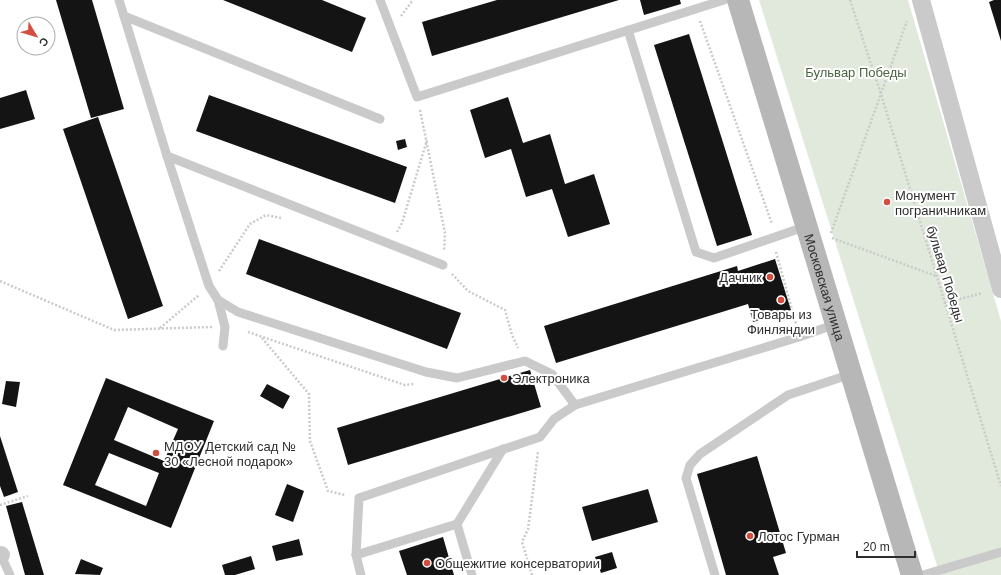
<svg xmlns="http://www.w3.org/2000/svg" width="1001" height="575" font-family="Arial,sans-serif">
<style>
.green{fill:#e1e9dc}
.building{fill:#141414;fill-rule:evenodd}
.lines{fill:none;stroke-linecap:round;stroke-linejoin:round}
.path{stroke:#cacaca;stroke-width:2.5;stroke-dasharray:2 2;stroke-linecap:butt}
.lane{stroke:#cacaca;stroke-width:9}
.street{stroke:#cacaca;stroke-width:18}
.secondary{stroke:#b7b7b7;stroke-width:22}
.poi-dot{fill:#d34d40;stroke:#fff;stroke-width:1.5}
.labels{text-anchor:middle;stroke-width:4;stroke-linejoin:round;paint-order:stroke}
.park-label{font-size:13px;fill:#4a643f;stroke:#fff}
.poi-label{font-size:13px;fill:#2d2d2d;stroke:#fff;text-anchor:start}
.street-label{font-size:13px;fill:#2d2d2d;stroke:#fff}
</style>
<rect width="100%" height="100%" fill="#fff"/>
<!-- green -->
<path class="green" d="M759,0H908L1001,321V575H940Z"/>
<!-- building -->
<g class="building">
<path d="M56,0H92L124,109L91,118Z"/>
<path d="M223,0H322L366,18L352,52Z"/>
<path d="M497,0H619L432,56L422,22Z"/>
<path d="M640,0H680L681,4L644,15Z"/>
<path d="M994,0H1001V41L989,2Z"/>
<path d="M689,34L752,235L717,246L654,45Z"/>
<path d="M26,90L35,119L0,129V98Z"/>
<path d="M209,95L407,167L395,203L196,131Z"/>
<path d="M508,97L523,143L550,134L565,184L594,174L610,224L568,237L552,189L526,197L511,149L485,158L470,110Z"/>
<path d="M98,117L163,306L128,319L63,129Z"/>
<path d="M405,139L407,147L398,150L396,141Z"/>
<path d="M259,239L461,313L447,349L246,274Z"/>
<path d="M775,259L791,310L753,322L748,304L556,363L544,326L737,266L738,271Z"/>
<path d="M530,370L541,407L348,465L337,428Z"/>
<path d="M106,378L214,421L171,528L63,485ZM128,407L178,429L164,461L114,440ZM109,453L159,473L146,506L95,485Z"/>
<path d="M6,381L20,382L16,407L2,404Z"/>
<path d="M267,384L290,396L283,409L260,396Z"/>
<path d="M0,436L18,492L4,497L0,486Z"/>
<path d="M757,456L786,553L773,557L779,575H726L697,474Z"/>
<path d="M287,484L304,491L293,522L275,515Z"/>
<path d="M648,489L658,522L592,541L582,507Z"/>
<path d="M22,502L44,575H25L6,506Z"/>
<path d="M443,537L454,575H407L399,551Z"/>
<path d="M299,539L303,555L276,561L272,546Z"/>
<path d="M612,552L617,568L601,573L595,557Z"/>
<path d="M251,556L255,569L235,575H225L222,565Z"/>
<path d="M81,559L103,568L100,575L75,574Z"/>
</g>
<g class="lines">
<!-- path -->
<g class="path">
<path d="M850,0L881,94L1001,486"/>
<path d="M401,16L413,0"/>
<path d="M700,21L772,224"/>
<path d="M420,110L445,233L444,251"/>
<path d="M397,232L402,223L427,140"/>
<path d="M831,233L907,21"/>
<path d="M832,238L936,276"/>
<path d="M776,252L796,324"/>
<path d="M219,271L250,224L266,215L281,218"/>
<path d="M452,274L468,291L505,310L512,335L518,348"/>
<path d="M0,281L114,330L212,327"/>
<path d="M944,303L983,293"/>
<path d="M160,328L199,295"/>
<path d="M248,332L405,385L414,384"/>
<path d="M262,338L309,394L310,441L328,491L345,495"/>
<path d="M0,505L28,496"/>
<path d="M532,575L522,542L528,529L538,452"/>
</g>
<!-- lane -->
<g class="lane">
<path d="M119,0L167,156L209,286L218,300L238,312L426,372L457,378L525,361L552,374L575,405L799,337L836,324"/>
<path d="M380,0L417,97L724,0"/>
<path d="M124,16L380,119"/>
<path d="M628,30L696,252L714,258L807,226"/>
<path d="M167,156L443,265"/>
<path d="M218,300L225,327L223,346"/>
<path d="M457,524L503,449"/>
<path d="M0,553L10,575"/>
<path d="M356,555L457,524L472,575"/>
<path d="M361,575L356,555L359,498L540,437L554,419L575,405"/>
<path d="M715,575L686,478L690,465L700,454L788,395L851,374"/>
<path d="M923,575L1001,552"/>
</g>
<!-- street -->
<g class="street">
<path d="M921,0L1001,289"/>
<path d="M0,555H1"/>
</g>
<!-- secondary -->
<path class="secondary" id="s1" d="M738,0L912,575"/>
</g>
<!-- markers -->
<g class="poi-dot">
<circle cx="887" cy="202" r="4"/>
<circle cx="770" cy="277" r="4"/>
<circle cx="781" cy="300" r="4"/>
<circle cx="504" cy="378" r="4"/>
<circle cx="156" cy="453" r="4"/>
<circle cx="750" cy="536" r="4"/>
<circle cx="427" cy="563" r="4"/>
</g>
<g class="labels">
<!-- park labels -->
<g class="park-label">
<text x="856" y="77">Бульвар Победы</text>
</g>
<!-- poi labels -->
<g class="poi-label">
<text x="895" y="200">Монумент<tspan x="895" dy="15">пограничникам</tspan></text>
<text x="762" y="282" text-anchor="end">Дачник</text>
<text x="781" y="319" text-anchor="middle">Товары из<tspan x="781" dy="15">Финляндии</tspan></text>
<text x="512" y="383">Электроника</text>
<text x="164" y="451">МДОУ Детский сад №<tspan x="164" dy="15">30 «Лесной подарок»</tspan></text>
<text x="758" y="541">Лотос Гурман</text>
<text x="435" y="568">Общежитие консерватории</text>
</g>
<!-- street labels -->
<g class="street-label">
<text transform="translate(946 274) rotate(73)" y="5">бульвар Победы</text>
<text dy="5" stroke="none"><textPath href="#s1" startOffset="300">Московская улица</textPath></text>
</g>
</g>
<!-- north arrow -->
<g transform="translate(36 36) rotate(128)"><circle r="19" fill="#ffffff" stroke="#ababab"/>
<path d="M0-3L7 15L0 10L-7 15Z" fill="#d34d40"/>
<text y="-6" font-size="11" font-weight="bold" text-anchor="middle" fill="#2d2d2d">С</text>
</g>
<!-- scale -->
<path d="M857 551v6h58v-6" fill="none" stroke="#2d2d2d" stroke-width="2"/>
<text x="863" y="551" font-size="12" fill="#2d2d2d" stroke="#ffffff" stroke-width="3" paint-order="stroke">20 m</text>
</svg>
